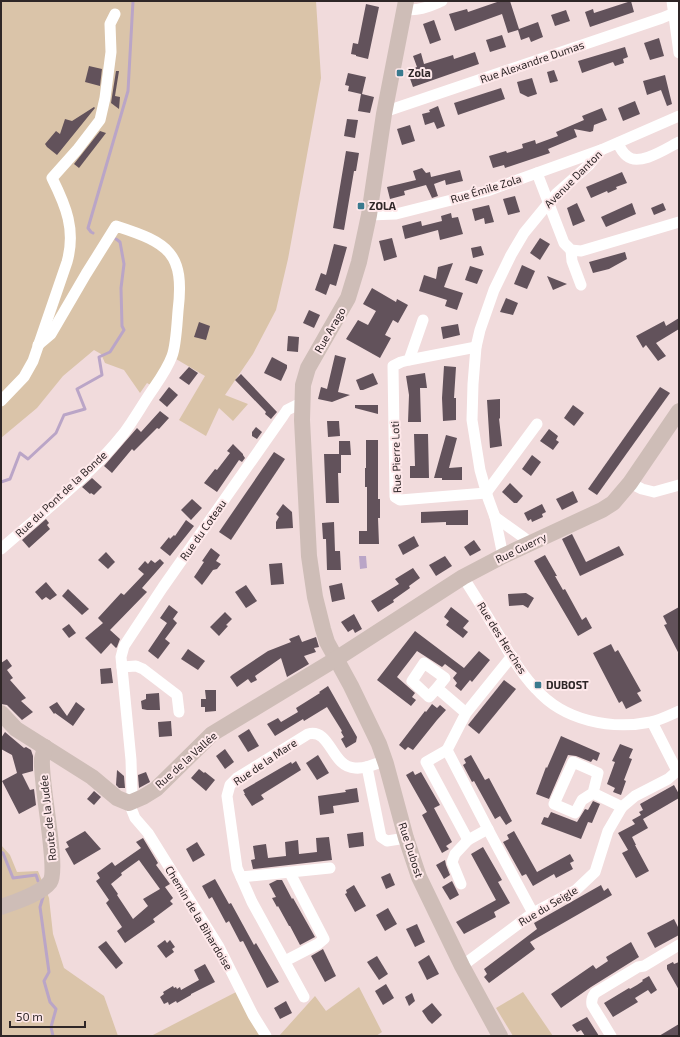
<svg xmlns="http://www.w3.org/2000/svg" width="680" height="1037" font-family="'Exo 2',sans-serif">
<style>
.green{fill:#dac4a9}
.water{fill:#baa5c7}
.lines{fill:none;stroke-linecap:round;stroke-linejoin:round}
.stream{stroke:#baa5c7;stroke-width:3}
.building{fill:#62525b;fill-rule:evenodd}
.street{stroke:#fff;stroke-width:11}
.secondary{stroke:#cebdb7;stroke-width:16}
.poi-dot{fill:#3a7a8e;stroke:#fee8ea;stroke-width:1.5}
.labels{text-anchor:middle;stroke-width:4;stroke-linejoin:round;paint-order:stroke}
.street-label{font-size:11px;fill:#2e2627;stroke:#fee8ea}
.poi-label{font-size:11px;font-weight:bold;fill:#2e2627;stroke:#fee8ea;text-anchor:start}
</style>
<rect width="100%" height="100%" fill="#f1dbdc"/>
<!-- green -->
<g class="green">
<path d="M1,1H316L321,78L288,259L276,310L253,354L225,395L248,404L233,421L219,408L206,436L179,420L205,376L176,359L154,387L147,383L140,393L124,370L105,363L101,354L94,350L63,376L37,408L1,438Z"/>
<path d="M1,845L10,855L17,872L38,871L49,898L53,934L64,968L104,996L118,1036H1Z"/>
<path d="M359,987L382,1032L376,1036H279L315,996L326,1011Z"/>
<path d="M240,990L266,1036H151Z"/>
<path d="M523,992L553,1036H513L496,1008Z"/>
</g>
<!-- water -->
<path class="water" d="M359,556H366L367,568L360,569Z"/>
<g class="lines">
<!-- stream -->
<g class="stream">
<path d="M93,233L91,232L88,228L128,91L133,1"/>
<path d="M1,482L10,479L20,453L28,459L56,433L64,415L85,409L77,389L102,375L99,357L110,352L124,330L122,326L121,288L124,264L120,242L116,239"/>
<path d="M1,852L3,853L13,878L36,875L38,881"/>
<path d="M43,897L40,907L49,972L44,981L50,1002L56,1009L51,1027L53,1036"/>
</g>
</g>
<!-- building -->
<g class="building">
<path d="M500,1H510L519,29L538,22L543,37L531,42L529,37L521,40L518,30L508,33L502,14L455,31L449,14L467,9L468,12Z"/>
<path d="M631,1L634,12L590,27L585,12L593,9L594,13Z"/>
<path d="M366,4L379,7L368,59L356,56V55L351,54L353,43L358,44Z"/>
<path d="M566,10L570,21L555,26L551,15Z"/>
<path d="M434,20L441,40L430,44L423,24Z"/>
<path d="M502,35L506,47L490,52L486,40Z"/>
<path d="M659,38L664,56L650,60L644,43Z"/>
<path d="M625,47L628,57L623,59L624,63L615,66L613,62L582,73L578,61Z"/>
<path d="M475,52L479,64L413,87L407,70L417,67L413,56L421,53L424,64L453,55L454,59Z"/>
<path d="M89,66L102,69L100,86L85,82Z"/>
<path d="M554,70L558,81L550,83L547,72Z"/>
<path d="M116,71H119L115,96L120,97L119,109L111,103Z"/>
<path d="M348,73L366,77L362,94L374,97L370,113L358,111L361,94L348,91L349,86L345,85Z"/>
<path d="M665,75L672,104L667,106L661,90L647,95L643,81Z"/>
<path d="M532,78L537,94L528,97L520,93L517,82Z"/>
<path d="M501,88L505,99L458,115L454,103Z"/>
<path d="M635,101L640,114L623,121L618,108Z"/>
<path d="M438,106L445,126L437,129L434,122L425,125L422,114L430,112L429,110Z"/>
<path d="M94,107L95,108L57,155L47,147L45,144L56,131L60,134L65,119L72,121Z"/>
<path d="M602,108L607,120L594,125L593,131L590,132L574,129L577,137L548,149L550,153L505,168L504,165L493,168L489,156L506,151L507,153L523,148L522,144L535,140L536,144L558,136L556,132L584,120L582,116Z"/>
<path d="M347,119L358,120L355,138L344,136Z"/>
<path d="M410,125L415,141L402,145L397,129Z"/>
<path d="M100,131L106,133L79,168L74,164Z"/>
<path d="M346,151L359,153L356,171H354L344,230L333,228Z"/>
<path d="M422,168L426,173L430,172L431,177L460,170L463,181L446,185L445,180L434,184L438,196L432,198L426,185L404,191L405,195L390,199L387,187L416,180L413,171Z"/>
<path d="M622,172L627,183L616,187L617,189L608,193L607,191L591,198L586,187Z"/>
<path d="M515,196L520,212L508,215L503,199Z"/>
<path d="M577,203L585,221L573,226L567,208Z"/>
<path d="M632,203L636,214L606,227L601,217Z"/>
<path d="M663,203L666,210L654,215L651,208Z"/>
<path d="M489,205L494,222L485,224L484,218L475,221L472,209Z"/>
<path d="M451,213L452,218L458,217L463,234L440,240L438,230L405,239L402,226L421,221L422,226L442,221L441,216Z"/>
<path d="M392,238L397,257L384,261L379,241Z"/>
<path d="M540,238L550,244L540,260L530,253Z"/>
<path d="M334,244L347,247L336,286L330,284L326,295L315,290L321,273L326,275Z"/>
<path d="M481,246L484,255L473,258L471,248Z"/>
<path d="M625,252L627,259L609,269L593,273L589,262Z"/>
<path d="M453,263L444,287L463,293L457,310L445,306L447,300L419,291L424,275L436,279L438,267Z"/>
<path d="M522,265L535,271L527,289L514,284Z"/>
<path d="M470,266L483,270L477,284L465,280Z"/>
<path d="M547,276L567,284L553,290Z"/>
<path d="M372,288L396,302L397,299L408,305L398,323L393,320L385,335L391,338L380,358L346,339L358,320L368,325L376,311L363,304Z"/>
<path d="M506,298L518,303L513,315L500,312Z"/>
<path d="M309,310L320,315L314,328L303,323Z"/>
<path d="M679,318V329L656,343L666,356L658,361L646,345L643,348L636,336L664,321L666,326Z"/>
<path d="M199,322L210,326L206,340L194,337Z"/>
<path d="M458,324L460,335L443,339L441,327Z"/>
<path d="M288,336L299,337L298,352L287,351Z"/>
<path d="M335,355L346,358L338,392L350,395L332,402L318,399L321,387L327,389Z"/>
<path d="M272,357L287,365V368L281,381L264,373Z"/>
<path d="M444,366L456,367L454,398H456V420L443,421L442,398Z"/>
<path d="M189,367L198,373L189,385L179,378Z"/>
<path d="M373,373L378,384L363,390H360L356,380Z"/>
<path d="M425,373L427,388H420L421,422H408L409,395L406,376Z"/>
<path d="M241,374L277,412L271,419L265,414L266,412L235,380Z"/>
<path d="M169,387L178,395L167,407L159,400Z"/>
<path d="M660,387L670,393L597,495L588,489Z"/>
<path d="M500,399V419L499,418L502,446L490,448L487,400Z"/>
<path d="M355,405H378V414L355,408Z"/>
<path d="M573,405L584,413L574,426L564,418Z"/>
<path d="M160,411L169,418L159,429L157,428L134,451L132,449L112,473L104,466L137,428L141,432Z"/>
<path d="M327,421H339L340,436L328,437Z"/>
<path d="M256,427L262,432L257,439L252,436V432Z"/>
<path d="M549,429L558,436L556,440L559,442L553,450L540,441Z"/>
<path d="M414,434H428L429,478H410V466H415Z"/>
<path d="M446,435L457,438L449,468L462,467V480H442V478H434Z"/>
<path d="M366,440H378V499H380V518H378L379,544H359V531H367V487H365V468H366Z"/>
<path d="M339,441H350L351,455H341V473H338L339,503H326L324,454H339Z"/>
<path d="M233,444L243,454V455L245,458L242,462L239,460L217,492L204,483L215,469L217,470L230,453L227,451Z"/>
<path d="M274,452L285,459L231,540L219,532Z"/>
<path d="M532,455L541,462L531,476L522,469Z"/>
<path d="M92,478L102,487L94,495L91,493L90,494L82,487Z"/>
<path d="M510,483L523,496L517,503H514L502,492Z"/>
<path d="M573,491L578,502L562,510L556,499Z"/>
<path d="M192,499L202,508L191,520L181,510Z"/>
<path d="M283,504L292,512L293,528L276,529V522L279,517L276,514Z"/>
<path d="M542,504L546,512L542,514L543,517L532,522L531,519L528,521L524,513Z"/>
<path d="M468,510V525H446V522L421,523V512Z"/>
<path d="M46,519L49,523L47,525L50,529L29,548L22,540Z"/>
<path d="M186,520L194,526L170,556L160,548L169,537L170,539L174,535L175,536Z"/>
<path d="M334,522L335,551H340L341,570H327L326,539H323L322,523Z"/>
<path d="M572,534L586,562L619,546L624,555L580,576L562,539Z"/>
<path d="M414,536L419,546L403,555L398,545Z"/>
<path d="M474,540L481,550L470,556L464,547Z"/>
<path d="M211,548L220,555L216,561L221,564L217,569L213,570L202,585L194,577L204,562L202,561Z"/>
<path d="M106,552L115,562L108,569L98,560Z"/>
<path d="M545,555L557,576H555L563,590L565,589L582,620L586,617L592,628L578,636L534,561Z"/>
<path d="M445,556L452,566L436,576L429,565Z"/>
<path d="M160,559L164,563L142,588L147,592L110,630L120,639L117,647L116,648L111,643L101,654L85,638L103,623L98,618L121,593L124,595L144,574L138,569L145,561L148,564L151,560L155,563Z"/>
<path d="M282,563L284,584L271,585L269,564Z"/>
<path d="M413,568L420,578L409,586L410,588L393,600L394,602L378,612L371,601L399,584L395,579Z"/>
<path d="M46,582L57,595L50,600L46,597L42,600L35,592Z"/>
<path d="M342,583L345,599L332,602L329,586Z"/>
<path d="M246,585L257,601L246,608L235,592Z"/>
<path d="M68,589L89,609L82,615L62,596Z"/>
<path d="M526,593L534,598L528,608L523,605L509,606L508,594Z"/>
<path d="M169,605L178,612L173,619L177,623L165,639L170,643L158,659L148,651L167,623L160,618Z"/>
<path d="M451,607L469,621L463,628L468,632L463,638L446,625L449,621L444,617Z"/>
<path d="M679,607V654L664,625L667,624L663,616Z"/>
<path d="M225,612L232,619L226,625L228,626L219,636L210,627Z"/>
<path d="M354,614L362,629L355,633L353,629L348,632L341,622Z"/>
<path d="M69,624L76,633L69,638L62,629Z"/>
<path d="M415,631L464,668L479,651L490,660L472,682L470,680L461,691L455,686L457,683L453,678L457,673L445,664L442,667L417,651L397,677L415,693L412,697L416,700L411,706L377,680Z"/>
<path d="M299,635L302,642L316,637L319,647L314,648L316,652L304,656L309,664L287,677L281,658L255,676L257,680L251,683L248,679L237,687L230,677L232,675L268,651L291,642L289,639Z"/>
<path d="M611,644L615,652L618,650L641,691L637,693L642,701L626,709L622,701L619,703L593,653Z"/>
<path d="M188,649L205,661L198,670L181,659Z"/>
<path d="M7,659L12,666L7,670L13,678L10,680L26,698L21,701L33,712L22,720L7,705L1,704V663Z"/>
<path d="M111,668L113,683L101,684L100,669Z"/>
<path d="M504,680L516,689L479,734L468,725Z"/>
<path d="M328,686L357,737L356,742L346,748L341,739L344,737L341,732L342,731L327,707L304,721L303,719L275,736L267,724L278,718L281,722L298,712L296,708L320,693L319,692Z"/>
<path d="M205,690H216V711L205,712V707H201V699H206Z"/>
<path d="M159,693L160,710H147L142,709L141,701L146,699V694Z"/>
<path d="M57,702L67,716L76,702L85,709L73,726L55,713L54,714L49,707Z"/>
<path d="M432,704L437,708L440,705L446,710L437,720L413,750L408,747L405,750L399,745L425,711L426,712Z"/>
<path d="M171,721L172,736L159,737L158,722Z"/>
<path d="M249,729L259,746L248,752L238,736Z"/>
<path d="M5,732L24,748L26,747L31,750L33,756V771L22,774L30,790L34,789L36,805L19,814L2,781L17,773L12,755L1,749V738Z"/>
<path d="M561,736L600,753L597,761L593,759L591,762L576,756L568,755L549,799L536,794L546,767L547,768Z"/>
<path d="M620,744L633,749L629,758L632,759L624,780L626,781L621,795L613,792L615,788L607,784L615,762L612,761Z"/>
<path d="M225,749L234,762L225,769L216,756Z"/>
<path d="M318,755L329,773L317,780L306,763Z"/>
<path d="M471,755L485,780L489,778L512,821L506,825L500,816L495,819L474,781L472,782L463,765L466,763L464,759Z"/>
<path d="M296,761L301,770L261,795L264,799L252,806L244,794H245L243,790L291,762L292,764Z"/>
<path d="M199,769L204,773L205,772L215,780L206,791L191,778Z"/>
<path d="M117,770L124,776L125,788H119L116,785Z"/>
<path d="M413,771L415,775L421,772L440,805L434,808L452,842L446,846L449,849L442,853L422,815L427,812L406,775Z"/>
<path d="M146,772L150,782L139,788L138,775Z"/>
<path d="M674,785L679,794V798L643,819L648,828L632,837L636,845H635L649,871L636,878L622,853L628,850L618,833L635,824L632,820L641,815L639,812L643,810L640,804Z"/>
<path d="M357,788L359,802L333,806L334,813L320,815L318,796L346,792L345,790Z"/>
<path d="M94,791L101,797L94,805L87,799Z"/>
<path d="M593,801L600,804L592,823L588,822L581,839L541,824L544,817L548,818L551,812L577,822L585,809L588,810Z"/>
<path d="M85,831L101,849L74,865L65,849L69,847L66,842Z"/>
<path d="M514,831L537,872L570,854L574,861L570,863L573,869L556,878L554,874L533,886L526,874L522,876L503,842L509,839L507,835Z"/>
<path d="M363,832L364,846L349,848L347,834Z"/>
<path d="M329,837L332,860L253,869L251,860L255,859L253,846L266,844L268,858L286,856L285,842L298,840L299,854L317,852L316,838Z"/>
<path d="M143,838L158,863L156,865L170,884L165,887L173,898L170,901L173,904L153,919L155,922L125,943L117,931L122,927L106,903L109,900L96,881L100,878L97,873L112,862L115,866L141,848L136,842ZM139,860L160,889L143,899L148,906L133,919L117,895L118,894L111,884L122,875L121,873Z"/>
<path d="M197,842L205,855L193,862L186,849Z"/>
<path d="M483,847L502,880L498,882L510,903L494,912L496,917L464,934L456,922L496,900L471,854Z"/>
<path d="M445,860L446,865L450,875L444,879L436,865Z"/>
<path d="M390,873L395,885L386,889L381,877Z"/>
<path d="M215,879L229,904L231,903L254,945L256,943L279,982L267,988L243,941L240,942L229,921L226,923L212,897L209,899L202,886Z"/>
<path d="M277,880H282L292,899L293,898L315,937L300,945L290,926H289L278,906L277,907L272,898L276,897L269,884Z"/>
<path d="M452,881L459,895L450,900L442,887Z"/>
<path d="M354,885L366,906L355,912L345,894L347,893L346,890Z"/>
<path d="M601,885L604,891L608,888L612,895L530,942L535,949L489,983L484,977L487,974L484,969L537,929L534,923Z"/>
<path d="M388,908L397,924L385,931L376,915Z"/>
<path d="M674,919L679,929V935L655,948L647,933Z"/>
<path d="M417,924L425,942L415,947L406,929Z"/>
<path d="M165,940L167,943L170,940L175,947L172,949L174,952L166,958L157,946Z"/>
<path d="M106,941L123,963L116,969L98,947Z"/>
<path d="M631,942L639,957L591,987L561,1008L551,994L593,965L596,969L608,961L606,957Z"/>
<path d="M323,949L336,976L325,982L311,956Z"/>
<path d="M429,955L439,974L427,980L418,962Z"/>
<path d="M377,956L388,974L379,980L367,962Z"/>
<path d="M673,962L674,964L679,962V990L667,969V965Z"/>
<path d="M205,964L215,982L191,994V995L177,1003L176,1001L169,1005L168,1002L164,1004L160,997L164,994L163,992L173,986L174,988L176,987L177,989L180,987L181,990L199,980L194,970Z"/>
<path d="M649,976L657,990L651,994L648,990L635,998L638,1002L613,1017L604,1003L629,988L630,989L637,985L643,981L642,980Z"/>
<path d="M386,984L394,998L383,1005L375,991Z"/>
<path d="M412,993L415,1001L409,1006L405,997Z"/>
<path d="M286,1001L292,1013L280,1019L274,1008Z"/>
<path d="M432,1003L442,1015L432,1024L428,1020L422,1011Z"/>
<path d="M587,1017L599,1036H585L581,1030L577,1032L572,1025Z"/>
<path d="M679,1024V1036H659Z"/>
</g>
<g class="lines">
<!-- street -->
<g class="street">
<path d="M672,1L679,53"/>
<path d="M404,9C418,12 430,6 442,1"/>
<path d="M384,112L662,18L679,11"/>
<path d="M618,143C620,148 623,153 627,156C639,167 667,148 679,142"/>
<path d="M537,173L564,243L571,250L581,251L679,222"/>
<path d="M369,215L396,214L487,191L601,150"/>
<path d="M571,250L572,261L581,285"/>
<path d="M423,320L409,360L401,362L393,366L395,497L400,500L486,493L537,424"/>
<path d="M409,360L476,347"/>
<path d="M1,401L24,377L33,361L67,262C76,230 66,206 52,178L77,150L100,120L105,98L111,52L110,24L115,14"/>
<path d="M630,483L642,489L654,492L679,485"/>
<path d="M495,517L523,537L530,543"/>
<path d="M1,549C43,512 89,477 124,433C133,421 141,407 149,395C157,383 167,370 172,356C176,346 177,323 178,311C185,253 169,243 116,226L86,274L51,334L38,345"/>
<path d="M503,556L495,517L488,498L480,470L472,420L473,384L476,347L480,330L494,290L511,255L524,233L556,194L589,165L601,150L679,116"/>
<path d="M463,577C476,597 488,617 500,637C510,655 521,674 536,689C564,721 611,730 651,722C660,720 670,715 679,711"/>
<path d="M512,656L466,713L447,750L491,835L533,913"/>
<path d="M122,667L136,666L143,669L177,695L179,712"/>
<path d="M437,688L445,678L424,663L412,681L429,697L437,688L466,713"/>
<path d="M652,722L677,771H679"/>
<path d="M447,750L426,762L468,840L488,829"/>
<path d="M367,767L381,837L387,841L406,838"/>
<path d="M593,793L598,773L573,762L554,804L575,813L582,800L593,793L622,807"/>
<path d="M241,877L330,868"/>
<path d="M461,884L452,862L455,854L468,840"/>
<path d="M285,961L318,944L324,939L290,873"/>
<path d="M462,966L533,913L576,890L595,872L608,831L622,807L635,796L668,779L677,771"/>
<path d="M304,997L252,902L237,868L227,796L230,785L237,778L308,734C331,728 331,767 355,768C365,769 376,764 385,760"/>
<path d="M266,1036L253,1015L219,947L148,833L135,818L129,803L132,795L131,760L121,657L124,646L163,587L283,416L287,410L301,403"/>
<path d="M611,1036L592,1005C591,1000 592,997 595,993L638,967L644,966L679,945"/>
</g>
<!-- secondary -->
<g class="secondary">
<path d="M406,1L384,114L369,215L359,262L348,298L308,368L303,385L302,420L309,556L315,597L323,629L327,642L351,686L379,744L386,764L406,838L419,877L462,966L500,1036"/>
<path d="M1,713L16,729L92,777L117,798L129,803L143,797L156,789L212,734L336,659L463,577L503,556L602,510L613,503L630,483L679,411"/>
<path d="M1,907C15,902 41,894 50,882C59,869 40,782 42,759C43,755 44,751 45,747"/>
</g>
</g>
<!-- markers -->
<g class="poi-dot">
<rect x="396" y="69" width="8" height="8" rx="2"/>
<rect x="357" y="202" width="8" height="8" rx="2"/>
<rect x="534" y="681" width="8" height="8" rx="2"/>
</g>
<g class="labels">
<!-- street labels -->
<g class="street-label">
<text transform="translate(532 62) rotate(-19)" y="4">Rue Alexandre Dumas</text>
<text transform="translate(573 179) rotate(-45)" y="4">Avenue Danton</text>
<text transform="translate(486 189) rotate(-17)" y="4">Rue Émile Zola</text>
<text transform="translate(330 330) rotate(-60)" y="4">Rue Arago</text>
<text transform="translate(396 457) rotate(-92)" y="4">Rue Pierre Loti</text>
<text transform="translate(61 494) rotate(-43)" y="4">Rue du Pont de la Bonde</text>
<text transform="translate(203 530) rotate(-55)" y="4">Rue du Coteau</text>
<text transform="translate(521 548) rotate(-26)" y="4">Rue Guerry</text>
<text transform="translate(502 638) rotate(58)" y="4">Rue des Herches</text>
<text transform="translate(186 760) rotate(-42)" y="4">Rue de la Vallée</text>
<text transform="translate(265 762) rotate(-34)" y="4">Rue de la Mare</text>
<text transform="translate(48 818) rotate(-96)" y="4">Route de la Judée</text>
<text transform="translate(411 850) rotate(72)" y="4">Rue Dubost</text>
<text transform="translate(548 906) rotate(-31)" y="4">Rue du Seigle</text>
<text transform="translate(199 918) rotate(59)" y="4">Chemin de la Bihardoise</text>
</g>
<!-- poi labels -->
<g class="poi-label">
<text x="408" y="77">Zola</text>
<text x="369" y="210">ZOLA</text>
<text x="546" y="689">DUBOST</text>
</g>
</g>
<!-- border -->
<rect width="680" height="1037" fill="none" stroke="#2e2627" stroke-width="4"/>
<!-- scale -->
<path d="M10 1021v6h75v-6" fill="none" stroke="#2e2627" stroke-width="2"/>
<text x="16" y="1021" font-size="12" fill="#2e2627" stroke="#fee8ea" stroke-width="3" paint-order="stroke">50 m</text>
</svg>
